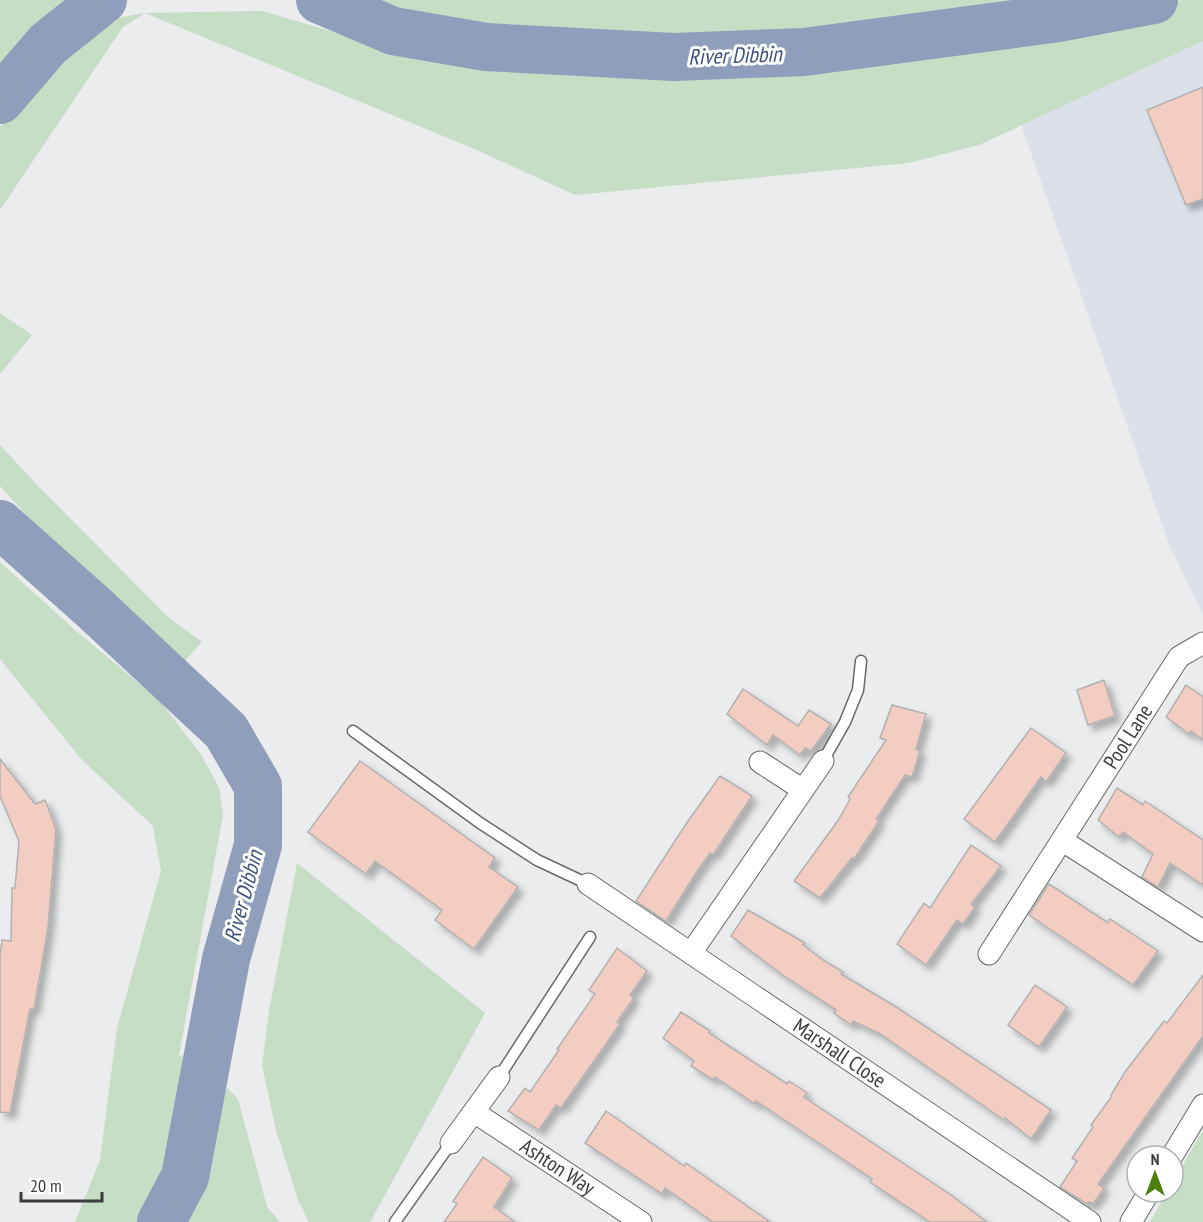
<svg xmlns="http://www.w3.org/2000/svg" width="1203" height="1222" font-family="'PT Sans Narrow',sans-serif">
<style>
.built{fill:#dce1e9}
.green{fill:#c6ddc6}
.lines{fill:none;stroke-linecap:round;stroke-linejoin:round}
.river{stroke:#8f9ebb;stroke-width:48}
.building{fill:#f3cdc2;stroke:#b3b1b0;stroke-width:1.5;filter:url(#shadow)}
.lane-casing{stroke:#68696a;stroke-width:13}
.street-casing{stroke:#68696a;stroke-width:23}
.lane{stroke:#fff;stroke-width:10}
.street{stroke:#fff;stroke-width:21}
.labels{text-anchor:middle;stroke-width:6;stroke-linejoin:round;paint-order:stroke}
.street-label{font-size:21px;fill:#3b3c3d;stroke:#fff}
.water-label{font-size:22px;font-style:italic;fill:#3d537e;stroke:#fff}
</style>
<defs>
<filter id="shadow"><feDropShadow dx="5.5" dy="5.5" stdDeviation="3" flood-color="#0004"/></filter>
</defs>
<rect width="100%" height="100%" fill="#eaeced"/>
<!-- built -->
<path class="built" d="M1203,41V615L1169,544L1021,125Z"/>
<!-- green -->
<g class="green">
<path d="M0,0H69L40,22L0,67Z"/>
<path d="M351,0H1088C928,28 767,47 605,41C547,39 490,37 433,26C421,23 409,22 397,19C382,14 366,6 351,0Z"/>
<path d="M1182,0H1203V41L979,145L909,163L575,195L477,150L145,13L123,27L0,210V127L78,38L101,21L145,13L262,11L409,54L545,69L703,75L866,66L1159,9Z"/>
<path d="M0,313L32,335L0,374Z"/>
<path d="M0,445L40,488L169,618L202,642L181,665C119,607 57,550 0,486Z"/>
<path d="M0,562L75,630L159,700L200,753L219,787L223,815L179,1055L218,1079L238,1099L267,1207L280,1222H75L100,1160L117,1028L161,871L153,826L82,760L0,659Z"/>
<path d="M297,863L485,1013L370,1222H309L298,1200L276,1130L262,1065L269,1011Z"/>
<path d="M1203,1130V1222H1150L1167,1192H1173V1182Z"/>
</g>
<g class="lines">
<!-- river -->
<g class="river">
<path d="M320,0L393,31L486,47L674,57L804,52L1059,18L1154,0"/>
<path d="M0,100L48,44L103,0"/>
<path d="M0,524L93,607L226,731L258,786V845L226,959L185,1177L161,1222"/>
</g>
</g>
<!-- building -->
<g class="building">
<path d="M1203,87V199L1186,205L1147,110Z"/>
<path d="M1104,680L1115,716L1088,725L1077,690Z"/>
<path d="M1186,685L1203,697V740L1191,731L1189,734L1166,717Z"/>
<path d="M743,689L798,726L809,710L831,724L811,751L805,748L800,755L773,735L767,745L727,714Z"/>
<path d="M892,705L926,714L916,749L920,751L912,777L905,775L876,819L879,821L854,859L852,858L820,898L794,881L839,819L850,799L848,797L886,740L880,738Z"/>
<path d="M1031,728L1066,753L1046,782L1041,777L995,842L964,819Z"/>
<path d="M0,759L35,804L45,800L56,829L48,928L34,1009H30L10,1113L0,1112V956L2,940L11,941L12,888H15L19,841L0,796Z"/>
<path d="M360,761L495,858L489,867L518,887L474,949L435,920L442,910L375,861L366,874L308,832Z"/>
<path d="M720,776L752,796L713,855L710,853L696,873L666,921L636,901L686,824Z"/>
<path d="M1117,788L1143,805L1145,801L1203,840V885L1170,863L1158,887L1142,877L1153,854L1123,832L1119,837L1098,820Z"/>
<path d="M971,845L1001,866L971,904L975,907L963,924L957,920L926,965L897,944L924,903L930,908Z"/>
<path d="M1049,884L1108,923L1110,919L1158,951L1133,985L1029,915Z"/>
<path d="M748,910L805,943L803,945L823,960L843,972L841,974L893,1005L1051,1110L1031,1139L1005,1118L1004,1120L880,1034L853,1021L851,1025L834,1013L836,1010L784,976L731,936Z"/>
<path d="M617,948L647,971L630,995L634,998L617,1022L620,1024L561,1108L556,1105L539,1130L508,1111L525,1088L530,1092L559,1050L557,1049L595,994L589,990Z"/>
<path d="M1203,975V1036L1098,1184L1104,1188L1093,1204L1089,1202L1087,1204L1060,1187L1077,1161L1072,1158L1093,1127L1091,1125L1112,1096L1111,1095L1125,1072L1164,1021L1167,1023Z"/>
<path d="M1035,985L1067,1007L1039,1047L1008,1025Z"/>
<path d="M681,1012L710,1031L709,1033L787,1084L789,1081L807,1093L804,1097L951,1195L987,1222H930L870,1182L872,1179L756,1101L755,1104L715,1077L713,1080L691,1066L694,1061L663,1038Z"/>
<path d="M606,1111L684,1166L686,1163L770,1222H713L665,1188L662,1194L585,1143Z"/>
<path d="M483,1157L512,1178L494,1207L515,1222H444L457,1204L453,1201Z"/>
</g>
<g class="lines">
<!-- lane casing -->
<g class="lane-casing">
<g id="lane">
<path d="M353,731L480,823L537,860L588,884"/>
<path d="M823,761L845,722L858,690L861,661"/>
<path d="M499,1077L590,937"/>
<path d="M395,1222L451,1143"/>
</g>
</g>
<!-- street casing -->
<g class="street-casing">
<g id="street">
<path d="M760,762L803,790"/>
<path d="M1063,841L1203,931"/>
<path id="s1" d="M588,884L1090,1222"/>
<path d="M691,953L823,761"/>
<path id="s2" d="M989,954L1179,657L1203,643"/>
<path id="s3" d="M474,1112L641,1222"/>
<path d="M451,1143L499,1077"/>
<path d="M1172,1156L1203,1105"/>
<path d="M1131,1222L1149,1192"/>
</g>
</g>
<!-- lane -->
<use href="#lane" class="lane"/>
<!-- street -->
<use href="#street" class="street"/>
</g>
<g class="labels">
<!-- street labels -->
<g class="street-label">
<text dy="7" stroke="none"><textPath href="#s2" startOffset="258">Pool Lane</textPath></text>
<text dy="7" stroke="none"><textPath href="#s1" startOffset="303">Marshall Close</textPath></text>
<text dy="7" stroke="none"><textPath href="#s3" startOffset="100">Ashton Way</textPath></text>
</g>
<!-- water labels -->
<g class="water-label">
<text transform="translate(735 55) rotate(-2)" y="8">River Dibbin</text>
<text transform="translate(243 896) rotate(-75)" y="8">River Dibbin</text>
</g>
</g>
<!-- north arrow -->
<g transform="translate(1155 1174)"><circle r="28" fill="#ffffff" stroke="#b1b1b1" stroke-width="1.5"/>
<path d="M0-4.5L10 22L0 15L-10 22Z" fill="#4e7e0c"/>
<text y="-9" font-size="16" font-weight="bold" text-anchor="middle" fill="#3b3c3d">N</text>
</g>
<!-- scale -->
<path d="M21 1192v9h81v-9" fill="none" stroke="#3b3c3d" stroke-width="3"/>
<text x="30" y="1192" font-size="18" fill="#3b3c3d" stroke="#ffffff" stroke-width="4.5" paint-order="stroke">20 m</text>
</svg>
